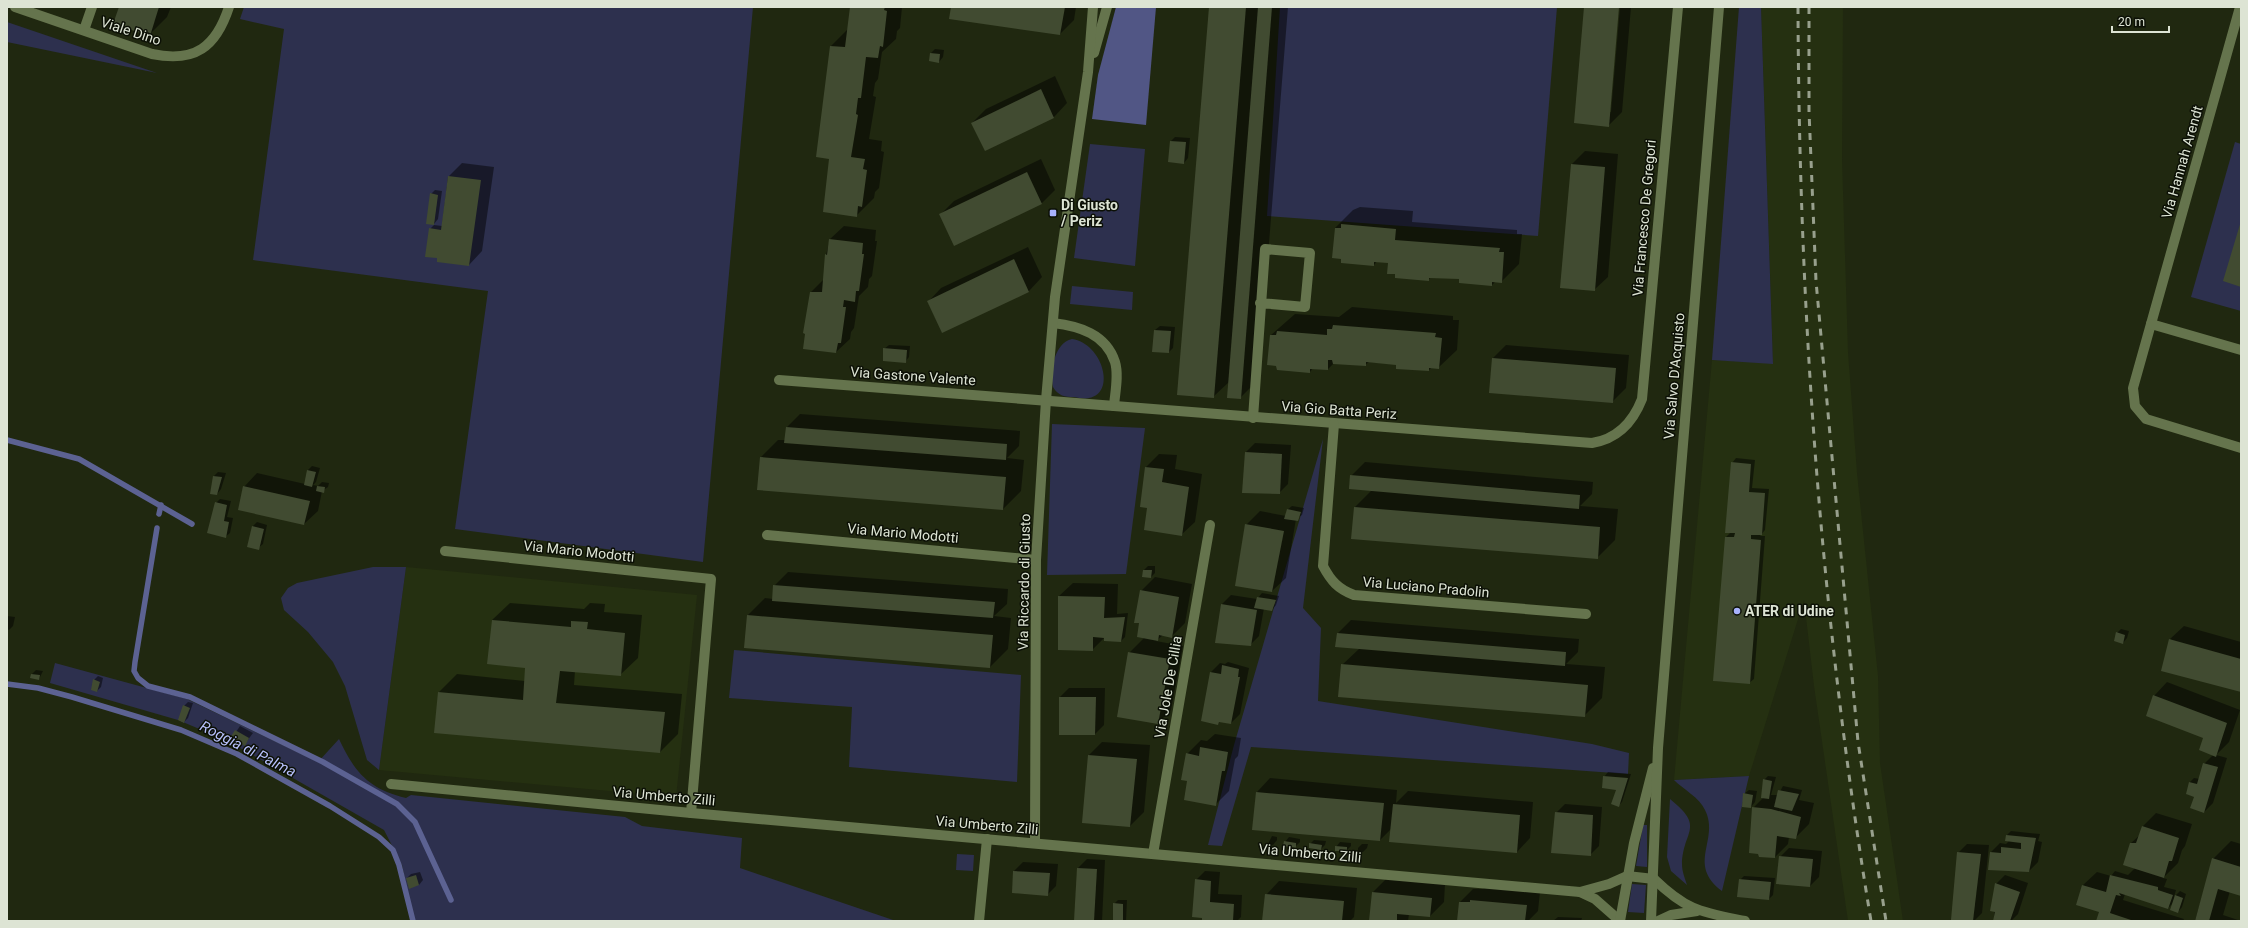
<svg xmlns="http://www.w3.org/2000/svg" width="2248" height="928" font-family="Roboto,sans-serif">
<style>
.built{fill:#253011}
.green{fill:#2d304e}
.forest{fill:#515685}
.shadow{fill:#0007}
.lines{fill:none;stroke-linecap:round;stroke-linejoin:round}
.stream{stroke:#5c6292;stroke-width:5.5}
.building{fill:#414b31}
.minor{stroke:#65744d;stroke-width:10}
.rail{stroke:#98a08d;stroke-width:3;stroke-dasharray:7 7;stroke-linecap:butt}
.poi-dot{fill:#a7b1fc;stroke:#0c1006;stroke-width:1.5}
.labels{text-anchor:middle;stroke-width:3;stroke-linejoin:round;paint-order:stroke}
.street-label{font-size:14px;fill:#dde4d4;stroke:#0c1006}
.poi-label{font-size:14px;font-weight:bold;fill:#dde4d4;stroke:#0c1006;text-anchor:start}
.water-label{font-size:15px;font-style:italic;fill:#b7c0fc;stroke:#0c1006}
</style>
<rect width="100%" height="100%" fill="#202810"/>
<!-- built -->
<g class="built">
<path d="M1761,7H1843L1842,159L1848,352L1857,473L1878,676L1880,763L1903,921H1848L1814,686L1804,600L1749,776L1674,780L1712,360L1773,363Z"/>
<path d="M406,567L697,595L676,797L379,770Z"/>
</g>
<!-- green -->
<g class="green">
<path d="M244,7H753L703,562L455,529L488,291L253,260L284,29L240,19Z"/>
<path d="M1280,7H1557L1538,236L1267,216Z"/>
<path d="M1739,7H1761L1773,364L1712,360Z"/>
<path d="M7,22L157,73L7,42Z"/>
<path d="M2235,142L2241,144V311L2191,297Z"/>
<path d="M1090,144L1145,149L1135,266L1074,258Z"/>
<path d="M1072,286L1133,292L1132,310L1070,304Z"/>
<path d="M1072,339C1102,343 1117,393 1089,398C1085,399 1079,398 1074,397C1065,397 1058,396 1053,387C1050,371 1054,343 1072,339Z"/>
<path d="M1052,424L1145,428L1126,574L1047,575Z"/>
<path d="M1323,439L1303,608L1321,628L1318,701L1592,744L1629,753L1628,774L1251,747L1222,846L1208,845L1234,745Z"/>
<path d="M373,567H406L379,770L367,760L345,686L333,662L308,632L284,610L281,598L288,588L297,583Z"/>
<path d="M734,650L1021,675L1017,782L849,767L852,707L729,698Z"/>
<path d="M55,663L187,699L318,762L339,739C355,773 369,789 406,798L411,795L625,817L642,826L742,838L740,868L896,921H414L402,865L384,830L228,741L178,720L50,683Z"/>
<path d="M1749,776L1722,891C1686,864 1720,840 1705,810C1700,798 1683,789 1674,780Z"/>
<path d="M1670,799C1706,828 1683,830 1682,864C1682,872 1685,878 1687,885L1671,871L1667,857Z"/>
<path d="M1643,825H1647V867L1636,866Z"/>
<path d="M957,854L974,855L973,871L956,870Z"/>
<path d="M1632,884L1646,885L1644,913L1628,912Z"/>
</g>
<!-- forest -->
<path class="forest" d="M1116,7H1156L1146,125L1092,119L1098,75Z"/>
<!-- shadow -->
<g class="shadow">
<path d="M120,7H171L167,17L149,35Z"/>
<path d="M851,7H902L900,28L897,31L896,39L882,52L878,79L875,83L873,96L876,97L869,139L882,141L881,151L884,152L879,188L875,192L874,198L856,216L831,158V46L848,29Z"/>
<path d="M952,7H1076L1074,20L1060,34Z"/>
<path d="M1210,7H1288L1258,380L1240,398L1229,382L1213,397Z"/>
<path d="M1585,7H1618L1609,112H1611L1620,7H1631L1622,112L1608,126Z"/>
<path d="M935,49L944,50L943,57L939,62L931,53Z"/>
<path d="M1055,76L1067,103L1054,117L985,149L972,123L986,109Z"/>
<path d="M1175,137L1190,138L1188,158L1184,163L1169,161L1171,141Z"/>
<path d="M1585,151L1618,154L1608,277L1594,290L1572,164Z"/>
<path d="M1041,159L1055,190L1041,204L941,214L954,201Z"/>
<path d="M462,163L494,167L482,251L469,265L430,229L434,225L442,226L448,177Z"/>
<path d="M435,190L442,191L438,219L434,224L431,194Z"/>
<path d="M1360,207L1413,211L1412,222L1517,230V234H1522L1519,264L1501,282H1495L1492,285L1460,278L1431,277L1428,280L1396,273L1389,262L1377,261L1374,265L1335,228L1353,210Z"/>
<path d="M844,226L876,230L875,241H877L872,276L869,279L868,287L859,296L854,328L851,332L850,339L836,352L811,292L824,279L826,255L830,239Z"/>
<path d="M1028,247L1042,277L1029,291L942,332L928,302L941,288Z"/>
<path d="M1352,307L1453,316V320H1459L1457,350L1439,367H1432L1429,370L1397,364L1369,362L1365,365L1334,363L1328,369L1313,368L1310,372L1271,335L1295,314L1339,317Z"/>
<path d="M1160,326L1175,327L1173,348L1169,352L1155,330Z"/>
<path d="M889,345L910,346L909,357L905,362L884,349Z"/>
<path d="M1506,345L1629,355L1626,388L1612,402L1493,358Z"/>
<path d="M800,414L1020,431L1019,446L1007,458L1024,460L1021,491L1003,509L761,457L778,440H786L787,427Z"/>
<path d="M1255,443L1291,445L1288,484L1279,493L1246,452Z"/>
<path d="M1159,454L1177,455L1175,469L1202,474L1195,522L1181,535L1148,508L1146,467Z"/>
<path d="M1736,458L1755,460L1752,488L1769,489L1765,530L1760,536H1765L1754,679L1749,683L1714,681L1726,537L1731,532L1732,463Z"/>
<path d="M1365,462L1593,482L1592,494L1580,506L1618,509L1615,540L1597,558L1355,507L1372,490L1351,476Z"/>
<path d="M312,466L320,468L316,482L313,485L318,486L322,482L329,483L328,487L322,491L318,511L304,524L244,487L257,473L305,484L308,470Z"/>
<path d="M218,472L226,473L221,489L217,494L214,476Z"/>
<path d="M220,499L231,501L227,517L233,518L230,533L225,537L216,503Z"/>
<path d="M1292,506L1304,508L1302,515L1296,519L1286,578L1272,591L1246,525L1260,511L1286,516L1287,510Z"/>
<path d="M257,522L267,525L263,544L258,548L253,526Z"/>
<path d="M1148,566H1155V573L1151,577L1144,570Z"/>
<path d="M788,572L1008,589L1007,604L994,616L1011,618L1008,649L990,667L747,616L765,598L773,599L774,586Z"/>
<path d="M1155,577L1192,584L1185,623L1172,636L1163,635L1156,641L1183,646L1171,710L1158,723L1129,653L1144,638L1140,623L1141,591Z"/>
<path d="M1073,583L1118,584L1117,614L1128,613L1125,637L1121,641L1105,637L1092,650L1059,596Z"/>
<path d="M1262,593L1279,596L1276,605L1272,610L1264,608L1259,636L1250,645L1216,642L1222,604L1231,595L1257,599Z"/>
<path d="M510,603L584,609L590,603L605,604L604,612L642,615L638,658L620,675L575,671L574,685L682,694L678,734L660,752L435,732L439,692L457,674L525,681L526,667L492,620Z"/>
<path d="M7,616L15,617L13,626L9,630L7,629Z"/>
<path d="M1351,620L1579,639L1578,652L1566,664L1605,667L1602,698L1584,716L1342,665L1360,648L1338,633Z"/>
<path d="M2184,626L2241,642V691L2170,639Z"/>
<path d="M2121,629L2129,631L2127,638L2123,643L2117,633Z"/>
<path d="M1228,662L1249,668L1240,714L1231,723L1220,721L1218,724L1211,672L1220,663L1225,664Z"/>
<path d="M36,670L43,671L39,679L32,674Z"/>
<path d="M98,676L103,678L101,687L97,691L94,680Z"/>
<path d="M2167,682L2240,710L2229,742L2216,755L2227,758L2213,803L2204,812L2195,797L2187,794L2190,782L2194,778L2200,779L2204,764L2213,755L2204,738L2154,696Z"/>
<path d="M1069,688H1105L1104,725L1095,734L1060,697Z"/>
<path d="M188,702L193,703L188,718L184,722V706Z"/>
<path d="M240,726L253,733L244,745L232,738Z"/>
<path d="M1215,734L1241,738L1238,756L1235,759L1229,791L1215,805L1187,754L1201,740L1207,741Z"/>
<path d="M1102,742L1150,745L1144,812L1130,826L1088,756Z"/>
<path d="M1608,772L1631,774L1622,802L1618,806L1617,789L1604,777Z"/>
<path d="M1768,776L1776,777L1771,795H1778L1783,786L1802,790L1799,800L1814,803L1809,824L1795,838L1789,837L1788,844L1775,857L1753,808L1764,797V780Z"/>
<path d="M1270,778L1397,790L1396,803L1408,791L1533,802L1530,838L1517,852L1392,828L1380,840L1253,829L1257,792Z"/>
<path d="M1749,790L1757,791L1755,802L1751,807L1744,794Z"/>
<path d="M1565,804L1602,807L1599,846L1590,855L1556,813Z"/>
<path d="M2156,813L2192,824L2185,846L2182,850L2178,863L2163,878L2167,879L2164,887L2176,890L2174,897L2180,891L2186,894L2182,907L2178,912L2174,902L2168,908L2125,894L2123,900L2184,919L2183,921H2097L2100,912L2083,885L2097,872L2111,876L2115,871L2128,875L2135,868L2131,843L2140,835L2142,827Z"/>
<path d="M2011,831L2040,834L2038,841L2042,842L2038,862L2029,871L1989,869L1991,852L2000,843L2006,844L2009,841L2007,835Z"/>
<path d="M1272,836L1277,837V840L1273,845L1268,844Z"/>
<path d="M1289,837L1300,839V842L1295,847L1285,842Z"/>
<path d="M1314,840L1326,841L1325,845L1321,849L1310,844Z"/>
<path d="M2231,841L2241,844V895L2230,891L2223,915L2241,921H2195L2213,859Z"/>
<path d="M1340,842L1351,843V846L1347,850L1336,847Z"/>
<path d="M1362,844H1368L1367,848L1363,852H1358V848Z"/>
<path d="M1967,844L1989,845L1982,913L1974,921L1952,920L1958,853Z"/>
<path d="M1789,848L1822,851L1819,877L1810,886L1780,857Z"/>
<path d="M1087,859L1105,860L1102,921H1075L1078,868Z"/>
<path d="M1023,862L1058,864L1056,886L1047,895L1013,892L1014,871Z"/>
<path d="M1205,871L1220,872L1218,894L1242,895L1241,917L1237,921H1203L1196,880Z"/>
<path d="M420,872L423,880L419,885L407,878L411,874Z"/>
<path d="M2005,875L2028,883L2018,914L2011,921H1994L1996,884Z"/>
<path d="M1744,876L1775,878L1773,895L1769,899L1740,880Z"/>
<path d="M1386,879L1445,884L1444,902L1430,916L1409,914L1408,921H1370L1373,892Z"/>
<path d="M1279,881L1357,888L1354,917L1350,921H1263L1266,895Z"/>
<path d="M1485,887L1540,892L1538,911L1528,921H1458L1460,902L1473,889H1483Z"/>
<path d="M1118,900H1127L1126,921H1114V904Z"/>
<path d="M1558,917L1582,918L1581,921H1553Z"/>
</g>
<g class="lines">
<!-- stream -->
<g class="stream">
<path d="M7,440L79,459L192,524"/>
<path d="M159,514L161,505"/>
<path d="M157,528L135,662L134,671L138,678L148,686L190,697L323,762L397,804L415,822L451,900"/>
<path d="M7,684L38,688L72,697L181,730L237,754L330,806L379,837L393,850L399,865L413,921"/>
</g>
</g>
<!-- building -->
<g class="building">
<path d="M119,7H159L150,36L113,24Z"/>
<path d="M850,7H885L884,10L887,11L883,47L880,46L878,58L866,57L861,98H858L856,114L858,115L851,157L865,159L863,169L867,170L862,207L858,206L857,217L823,212L829,159L816,157L830,46L845,47Z"/>
<path d="M951,7H1065L1060,35L949,19Z"/>
<path d="M1209,7H1246L1214,398L1177,395Z"/>
<path d="M1258,7H1272L1241,399L1227,398Z"/>
<path d="M1584,7H1619L1609,127L1574,123Z"/>
<path d="M930,53L940,54L939,63L929,61Z"/>
<path d="M1041,89L1054,118L985,151L971,123Z"/>
<path d="M1170,141L1186,142L1184,164L1168,162Z"/>
<path d="M1571,164L1605,167L1595,291L1560,288Z"/>
<path d="M1027,172L1042,204L954,246L939,214Z"/>
<path d="M448,176L481,180L469,266L437,262V258L425,257L429,228L441,230Z"/>
<path d="M430,193L438,195L434,225L426,224Z"/>
<path d="M2241,221V287L2223,281Z"/>
<path d="M1341,224L1396,229L1395,240L1500,248L1499,252H1504L1502,283L1492,282V286L1459,283V279L1429,278V281L1395,278V274H1387L1388,263L1374,262V266L1341,263V259L1332,258L1335,228H1341Z"/>
<path d="M829,239L863,243L862,254H864L859,291H856L855,302L844,300L843,307H846L841,343H838L836,353L803,349L805,334L803,333L810,292H822L825,254L827,255Z"/>
<path d="M1014,259L1029,292L942,333L927,301Z"/>
<path d="M1333,325L1436,333L1435,337L1442,338L1439,369L1429,368V371L1396,369V365L1366,362V366L1333,364L1332,360H1328V370L1310,369V373L1277,370L1276,366L1267,365L1270,335H1276L1277,331L1327,335V329H1332Z"/>
<path d="M1154,330L1171,331L1169,353L1152,352Z"/>
<path d="M883,348L907,350L906,363L883,361Z"/>
<path d="M1492,358L1616,368L1613,403L1489,393Z"/>
<path d="M786,427L1007,444L1006,460L784,443Z"/>
<path d="M1245,452L1282,454L1280,494L1242,493Z"/>
<path d="M760,457L1006,477L1003,510L757,490Z"/>
<path d="M1731,462L1751,464L1749,492L1765,493L1762,535H1751V539L1761,540L1750,684L1713,681L1725,537H1734L1735,533H1725Z"/>
<path d="M1145,467L1164,469L1162,482L1189,487L1182,536L1144,530L1147,508L1140,507Z"/>
<path d="M307,470L316,472L312,487L304,485Z"/>
<path d="M1350,475L1580,495L1579,509L1349,489Z"/>
<path d="M213,476L222,477L217,495L210,494Z"/>
<path d="M243,486L310,501L304,525L238,510Z"/>
<path d="M317,486L325,487L324,493L316,491Z"/>
<path d="M215,502L227,505L224,521L229,522L226,538L207,533Z"/>
<path d="M1354,507L1600,527L1598,559L1351,539Z"/>
<path d="M1287,509L1301,512L1298,521L1284,519Z"/>
<path d="M1245,524L1284,531L1272,592L1235,586Z"/>
<path d="M252,526L264,529L259,550L247,547Z"/>
<path d="M1143,570H1152L1151,578L1142,577Z"/>
<path d="M773,585L995,602L993,618L772,601Z"/>
<path d="M1140,590L1179,597L1172,638L1159,635L1158,641L1137,637L1139,623H1134Z"/>
<path d="M1058,596L1105,597L1104,618L1125,617L1121,642L1104,641V638L1093,637V651L1058,650Z"/>
<path d="M1257,597L1276,600L1272,611L1254,608Z"/>
<path d="M1221,604L1257,610L1251,646L1215,643Z"/>
<path d="M747,615L993,635L990,668L744,648Z"/>
<path d="M492,620L571,627V621L588,622L587,629L625,633L621,676L560,671L556,703L665,712L660,753L434,733L438,692L523,700L525,668L487,664Z"/>
<path d="M2116,632L2125,635L2123,644L2114,641Z"/>
<path d="M1337,633L1566,652L1565,666L1335,647Z"/>
<path d="M2169,639L2241,659V692L2161,671Z"/>
<path d="M1128,652L1170,659L1158,724L1117,717Z"/>
<path d="M1341,664L1588,685L1585,717L1338,697Z"/>
<path d="M1222,665L1239,669L1238,677H1240L1231,724L1219,722L1218,725L1201,721L1210,672L1221,674Z"/>
<path d="M31,674L40,675L39,680L30,678Z"/>
<path d="M93,679L100,682L97,692L91,690Z"/>
<path d="M2153,695L2227,723L2216,757L2199,750L2203,738L2146,716Z"/>
<path d="M1059,697H1096L1095,735H1059Z"/>
<path d="M183,705L190,708L184,723L178,720Z"/>
<path d="M235,730L249,738L245,746L230,738Z"/>
<path d="M1200,747L1228,752L1225,771H1222L1216,806L1184,800L1187,781L1181,780L1186,753L1199,756Z"/>
<path d="M1088,755L1137,759L1130,827L1082,823Z"/>
<path d="M2203,763L2218,767L2204,813L2190,808L2194,797L2186,794L2189,782L2197,784Z"/>
<path d="M1603,776L1628,778L1619,807L1611,804L1616,790L1602,788Z"/>
<path d="M1763,779L1772,781L1769,799L1761,798Z"/>
<path d="M1778,790L1799,794L1792,811L1774,807Z"/>
<path d="M1256,792L1384,803L1380,841L1252,830Z"/>
<path d="M1743,793L1753,795L1751,808L1742,807Z"/>
<path d="M1393,804L1520,815L1517,853L1389,842Z"/>
<path d="M1752,807L1771,809L1801,817L1796,839L1777,836L1775,858L1759,857L1758,854L1749,853Z"/>
<path d="M1555,812L1593,815L1591,856L1551,853Z"/>
<path d="M2142,826L2179,838L2172,861H2169L2164,878L2123,865L2130,843H2136Z"/>
<path d="M2006,835L2036,838L2029,872L1988,870L1990,852L2001,853V847L2021,849V843L2005,841Z"/>
<path d="M1284,841L1296,843V848L1283,846Z"/>
<path d="M1309,843L1322,845L1321,850L1309,848Z"/>
<path d="M1335,846L1347,847V851H1335Z"/>
<path d="M1957,852L1981,854L1973,921L1951,920Z"/>
<path d="M1779,856L1813,859L1810,887L1776,884Z"/>
<path d="M2212,858L2241,867V896L2218,889L2209,921H2195Z"/>
<path d="M1077,868L1097,869L1094,921H1074Z"/>
<path d="M1013,871L1050,873L1048,896L1012,893Z"/>
<path d="M416,875L419,885L409,889L406,878Z"/>
<path d="M2110,875L2158,887V890L2173,895L2168,909L2119,893L2121,896L2116,895L2110,913L2134,921H2096L2099,912L2076,905L2082,885L2106,892Z"/>
<path d="M1195,879L1211,881L1210,902L1234,904L1233,921H1202V918L1192,917Z"/>
<path d="M1739,879L1771,882L1769,900L1737,897Z"/>
<path d="M1995,883L2020,892L2010,921H1993L1995,912L1990,911Z"/>
<path d="M1372,892L1432,898L1430,917L1397,914V921H1369Z"/>
<path d="M1265,894L1344,901L1342,921H1262Z"/>
<path d="M2175,895L2183,898L2178,913L2170,910Z"/>
<path d="M1470,900L1527,905L1525,921H1457L1459,902H1470Z"/>
<path d="M1113,903L1123,904V921H1113Z"/>
</g>
<g class="lines">
<!-- minor -->
<g class="minor">
<path d="M15,7L152,54C195,63 216,47 229,7"/>
<path d="M2240,7L2133,388L2135,406L2146,419L2241,448"/>
<path d="M84,30L92,7"/>
<path d="M1094,53L1107,7"/>
<path d="M1053,323C1079,326 1106,334 1115,362C1119,375 1115,393 1114,406"/>
<path d="M2151,324L2241,350"/>
<path d="M779,380L1592,443C1617,439 1633,422 1642,399L1678,7"/>
<path d="M1253,418L1265,249L1310,253L1305,307L1260,303"/>
<path d="M1334,424L1323,566C1331,581 1338,589 1354,595L1586,614"/>
<path d="M767,535L1036,560"/>
<path d="M445,551L711,579L691,813"/>
<path d="M391,784L691,813L1580,892L1609,884L1627,876L1654,879"/>
<path d="M1035,843L1036,560L1046,400L1055,297L1088,72L1093,7"/>
<path d="M1153,854L1210,525"/>
<path d="M1654,879C1687,911 1701,912 1745,921"/>
<path d="M1580,892L1595,899L1620,921"/>
<path d="M979,921L987,839"/>
<path d="M1620,921L1634,843L1653,768"/>
<path d="M1651,921L1658,748L1719,7"/>
<path d="M1658,921L1671,915L1697,911"/>
</g>
<!-- rail -->
<g class="rail">
<path d="M1798,7C1799,312 1821,619 1871,921"/>
<path d="M1809,7V111L1816,281L1858,742L1886,921"/>
</g>
</g>
<!-- markers -->
<g class="poi-dot">
<rect x="1049" y="209" width="8" height="8" rx="2"/>
<circle cx="1737" cy="611" r="4"/>
</g>
<g class="labels">
<!-- street labels -->
<g class="street-label">
<text transform="translate(131 31) rotate(18)" y="5">Viale Dino</text>
<text transform="translate(2182 162) rotate(-74)" y="5">Via Hannah Arendt</text>
<text transform="translate(1644 218) rotate(-85)" y="5">Via Francesco De Gregori</text>
<text transform="translate(913 376) rotate(4)" y="5">Via Gastone Valente</text>
<text transform="translate(1674 376) rotate(-85)" y="5">Via Salvo D'Acquisto</text>
<text transform="translate(1339 410) rotate(4)" y="5">Via Gio Batta Periz</text>
<text transform="translate(903 533) rotate(5)" y="5">Via Mario Modotti</text>
<text transform="translate(579 551) rotate(6)" y="5">Via Mario Modotti</text>
<text transform="translate(1024 582) rotate(-89)" y="5">Via Riccardo di Giusto</text>
<text transform="translate(1426 587) rotate(5)" y="5">Via Luciano Pradolin</text>
<text transform="translate(1168 687) rotate(-80)" y="5">Via Jole De Cillia</text>
<text transform="translate(664 796) rotate(5)" y="5">Via Umberto Zilli</text>
<text transform="translate(987 825) rotate(5)" y="5">Via Umberto Zilli</text>
<text transform="translate(1310 853) rotate(5)" y="5">Via Umberto Zilli</text>
</g>
<!-- poi labels -->
<g class="poi-label">
<text x="1061" y="210">Di Giusto<tspan x="1061" dy="16">/ Periz</tspan></text>
<text x="1745" y="616">ATER di Udine</text>
</g>
<!-- water labels -->
<g class="water-label">
<text transform="translate(248 749) rotate(27)" y="5">Roggia di Palma</text>
</g>
</g>
<!-- border -->
<rect width="2248" height="928" fill="none" stroke="#dde4d4" stroke-width="16"/>
<!-- scale -->
<path d="M2112 26v6h57v-6" fill="none" stroke="#dde4d4" stroke-width="2"/>
<text x="2118" y="26" font-size="12" fill="#dde4d4" stroke="#0c1006" stroke-width="3" paint-order="stroke">20 m</text>
</svg>
